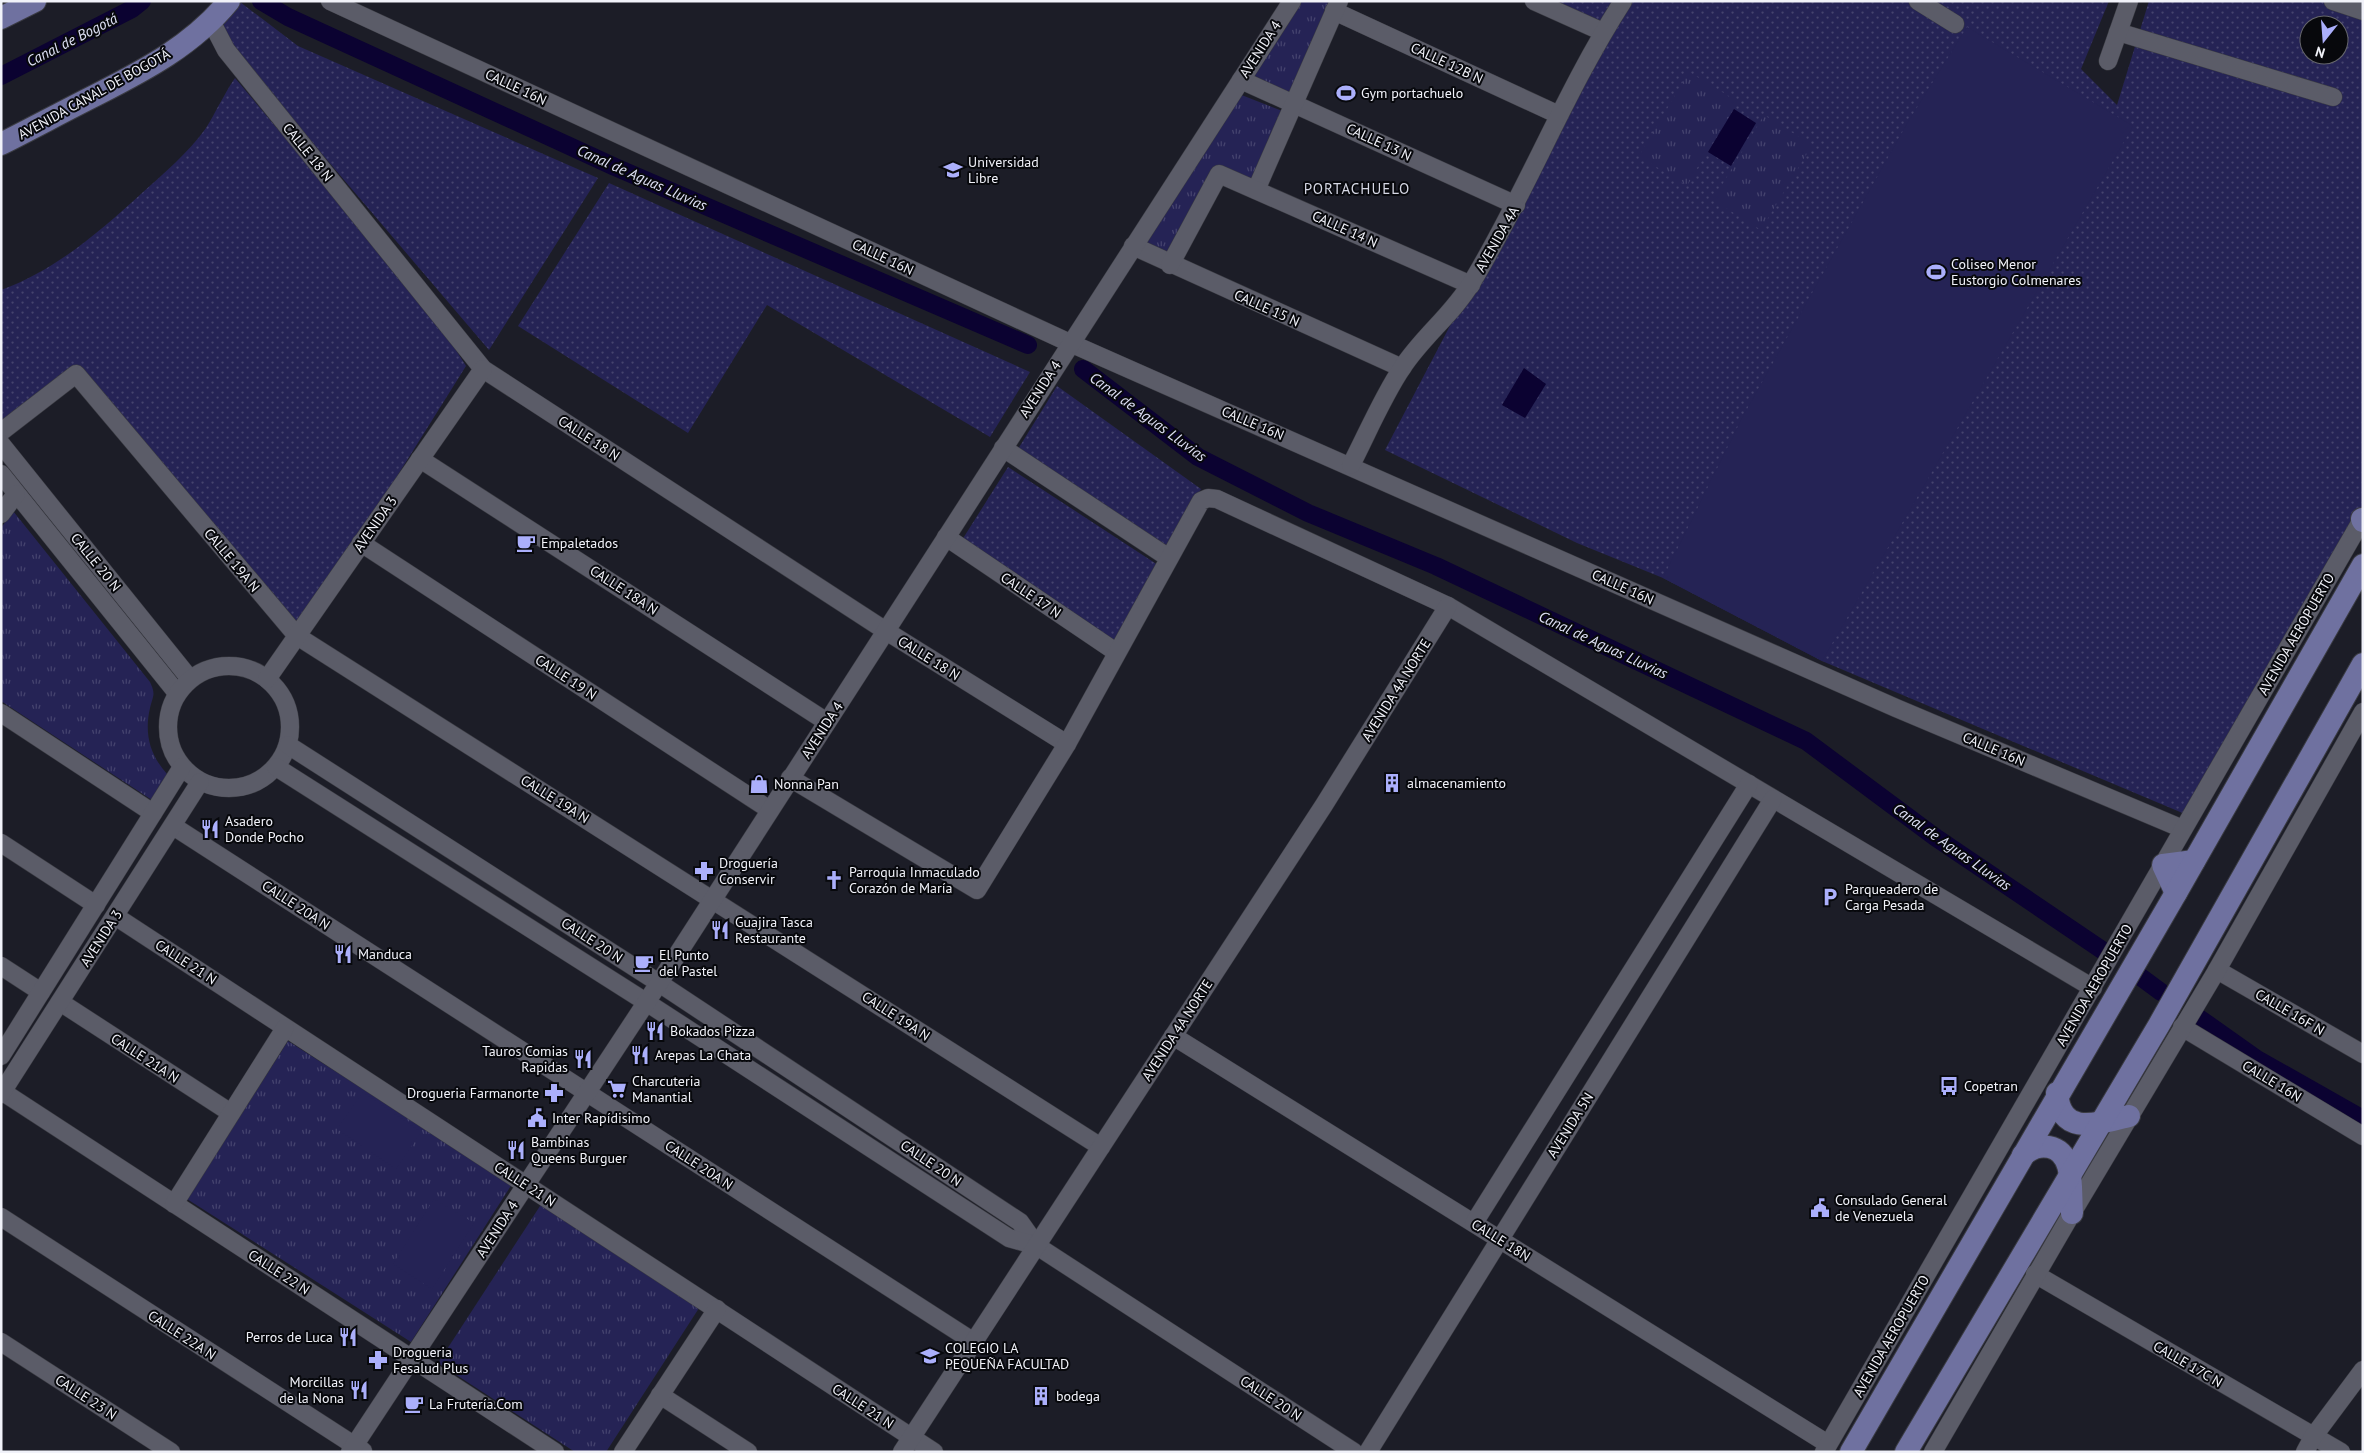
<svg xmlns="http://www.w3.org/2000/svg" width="2364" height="1453" font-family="'PT Sans',sans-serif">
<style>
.grass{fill:url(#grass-dots);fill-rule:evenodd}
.park{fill:url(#park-tufts)}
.pitch{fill:#252355}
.water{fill:#0b0231}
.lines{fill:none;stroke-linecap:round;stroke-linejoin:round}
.canal{stroke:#0b0231;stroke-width:18}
.minor-casing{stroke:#3a3b42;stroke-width:19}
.major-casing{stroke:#3a3b42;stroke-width:24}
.minor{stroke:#5b5c68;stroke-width:18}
.major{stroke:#6f71a0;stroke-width:22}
.labels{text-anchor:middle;stroke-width:4;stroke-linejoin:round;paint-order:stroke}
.street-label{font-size:14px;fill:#f1f2f9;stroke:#07080c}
.poi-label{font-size:14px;fill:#f1f2f9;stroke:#07080c;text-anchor:start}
.water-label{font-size:15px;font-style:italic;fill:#dfe1f6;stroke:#07080c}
.neighbourhood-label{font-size:15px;letter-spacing:1px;fill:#d5d7e4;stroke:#07080c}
</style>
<defs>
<pattern id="grass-dots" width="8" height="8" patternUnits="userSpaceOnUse" patternTransform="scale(1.25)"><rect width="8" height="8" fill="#252355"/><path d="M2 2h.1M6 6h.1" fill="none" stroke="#45436e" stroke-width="1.8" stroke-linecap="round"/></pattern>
<pattern id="park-tufts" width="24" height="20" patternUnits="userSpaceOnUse" patternTransform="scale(1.25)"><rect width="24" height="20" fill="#252355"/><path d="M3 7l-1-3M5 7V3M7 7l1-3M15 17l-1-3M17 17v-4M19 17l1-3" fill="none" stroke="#45436e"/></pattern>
</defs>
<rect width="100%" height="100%" fill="#1c1d27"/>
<!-- grass -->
<g class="grass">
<path d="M1534,1H2109L2081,69L2117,105L2149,1H2363V513L2192,817L1822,661L1663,578L1577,543L1385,450L1603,33ZM2309,25H2339V55H2309Z"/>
<path d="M240,2L298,46L598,178L489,350L229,45L220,31L223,21Z"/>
<path d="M235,78L436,318L466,366L302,628L78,367L1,427V290C56,270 99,232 142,193C164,173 188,153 206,128C216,112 224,94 235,78Z"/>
<path d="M609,183L1030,372L990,437L767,305L688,433L518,326Z"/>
<path d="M1057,386L1201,489L1168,549L1018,449Z"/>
<path d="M1008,467L1161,567L1114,640L962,540Z"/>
</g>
<!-- park -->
<g class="park">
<path d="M1299,1H1333L1289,101L1246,84Z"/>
<path d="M1689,72L1737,101L1687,186L1639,156Z"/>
<path d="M1239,94L1285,112L1250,191L1213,175L1165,263L1137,250Z"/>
<path d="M1764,115L1812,145L1761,230L1713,200Z"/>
<path d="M13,511L150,682C156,695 153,695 150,708C144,734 150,755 167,774L164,788L155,802L1,701V528Z"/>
<path d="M288,1041L512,1184L411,1342L187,1199Z"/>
<path d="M542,1203L701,1305L606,1452H575L438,1363Z"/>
</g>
<!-- pitch -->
<g class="pitch">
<path d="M1967,27L2133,126L1822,661L1663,578L1742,418L1908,122Z"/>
<path d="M363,1092L421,1132L396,1169L337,1129Z"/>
<path d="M434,1199L474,1223L432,1289L393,1264Z"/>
</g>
<!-- water -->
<g class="water">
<path d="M1734,109L1756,123L1731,166L1708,152Z"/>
<path d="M1524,368L1546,384L1525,418L1502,405Z"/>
</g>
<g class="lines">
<!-- canal -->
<g class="canal">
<path d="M261,1L288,17L615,167L1028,345"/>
<path d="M1,76L132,9L142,1"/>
<path d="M1083,369L1198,457L1308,513L1436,566L1806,741L1935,837L2105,952"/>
<path d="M2138,975L2161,992"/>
<path d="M2199,1018L2257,1059L2363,1119"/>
</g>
<!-- minor casing -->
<g class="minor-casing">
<g id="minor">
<path d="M330,1L1070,343L1896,708L2183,829"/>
<path d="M1534,1L1603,32"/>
<path d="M1918,1L1955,24"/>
<path d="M2333,1L2363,11"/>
<path d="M1334,11L1559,115"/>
<path d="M211,21L226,50L483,369L886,631L1067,744"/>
<path d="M2118,32L2333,97"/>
<path d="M2108,61L2129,1"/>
<path d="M1241,80L1516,205"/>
<path d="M1256,190L1339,1"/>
<path d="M1133,246L1402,368"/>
<path d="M1170,265L1219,174L1471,285"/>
<path d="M1,432L76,374L297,636L1101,1147"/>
<path d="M1,444L190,679"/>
<path d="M1003,448L1169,558"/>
<path d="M420,459L827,722"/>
<path d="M1351,465C1367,434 1383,396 1402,368C1422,337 1453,314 1472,282C1527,191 1565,91 1623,1"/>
<path d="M1,474L177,693"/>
<path d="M1,514L16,494"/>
<path d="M946,537L1116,652"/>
<path d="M361,543L770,810"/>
<circle cx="229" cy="727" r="61"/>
<path d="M267,679L483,369"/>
<path d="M1,713L153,813"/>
<path d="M288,745L659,983L1020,1222L1037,1246"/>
<path d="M276,767L646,1002L1009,1238L1037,1246L1354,1452"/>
<path d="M790,778L977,890L1067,744L1201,501L1208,498L1217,499L1448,606L2093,988"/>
<path d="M173,826L974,1342"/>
<path d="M1,843L96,905"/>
<path d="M115,916L934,1452"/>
<path d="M1,966L41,992"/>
<path d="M2217,970L2363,1054"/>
<path d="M60,1002L231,1113"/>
<path d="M2182,1027L2363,1136"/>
<path d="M1173,1036L1828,1444"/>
<path d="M1,1056L182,767"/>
<path d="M3,1092L555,1452"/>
<path d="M1,1094L200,782"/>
<path d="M174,1204L285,1028"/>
<path d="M1,1217L363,1451"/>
<path d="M1474,1223L1749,784"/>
<path d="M2035,1274L2341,1452"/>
<path d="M1,1342L171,1452"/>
<path d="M660,1395L748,1452"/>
<path d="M350,1452L659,983L1292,1"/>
<path d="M623,1452L717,1309"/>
<path d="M902,1452L1324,805L1448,606"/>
<path d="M1368,1452L1773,799"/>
<path d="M1824,1452L2363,518"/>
<path d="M1933,1452L2072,1213L2217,970L2363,712"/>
<path d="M2305,1452L2313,1437L2363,1370"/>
</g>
</g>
<!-- major casing -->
<g class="major-casing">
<g id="major">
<path d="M1,18L35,1"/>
<path d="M1,144C33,128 64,111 96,95C145,70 193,45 229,1"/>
<path d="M2362,519L2363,521"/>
<path d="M2176,893L2163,865L2194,861"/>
<path d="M2057,1093C2061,1138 2099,1123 2129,1116"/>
<path d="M2023,1155C2031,1149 2038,1145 2049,1147C2076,1152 2070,1192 2072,1213"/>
<path d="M1851,1452L2176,893L2363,565"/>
<path d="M1906,1452L2159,1025L2363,664"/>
</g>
</g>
<!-- minor -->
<use href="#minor" class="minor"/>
<!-- major -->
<use href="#major" class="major"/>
</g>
<!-- icons -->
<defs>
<g id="stadium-bare" transform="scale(1.5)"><path d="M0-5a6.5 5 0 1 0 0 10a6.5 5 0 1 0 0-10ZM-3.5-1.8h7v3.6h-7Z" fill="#abaffb" stroke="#07080c" stroke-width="2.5" paint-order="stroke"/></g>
<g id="university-bare" transform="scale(1.5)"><path d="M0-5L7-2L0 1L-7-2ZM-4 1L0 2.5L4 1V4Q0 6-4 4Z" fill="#abaffb" stroke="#07080c" stroke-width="2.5" paint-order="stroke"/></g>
<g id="cafe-bare" transform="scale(1.5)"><path d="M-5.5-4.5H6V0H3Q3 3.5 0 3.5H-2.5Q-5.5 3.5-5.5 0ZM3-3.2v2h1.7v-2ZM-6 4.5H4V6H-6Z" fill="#abaffb" stroke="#07080c" stroke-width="2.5" paint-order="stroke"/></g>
<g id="building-bare" transform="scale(1.5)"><path d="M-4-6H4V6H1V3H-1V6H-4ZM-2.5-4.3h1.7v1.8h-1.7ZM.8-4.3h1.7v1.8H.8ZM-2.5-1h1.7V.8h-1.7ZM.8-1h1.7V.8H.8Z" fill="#abaffb" stroke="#07080c" stroke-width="2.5" paint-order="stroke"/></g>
<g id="shop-bare" transform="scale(1.5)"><path d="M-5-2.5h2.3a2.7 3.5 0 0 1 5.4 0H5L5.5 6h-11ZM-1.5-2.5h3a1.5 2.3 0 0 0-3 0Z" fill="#abaffb" stroke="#07080c" stroke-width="2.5" paint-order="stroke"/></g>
<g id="restaurant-bare" transform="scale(1.5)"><path d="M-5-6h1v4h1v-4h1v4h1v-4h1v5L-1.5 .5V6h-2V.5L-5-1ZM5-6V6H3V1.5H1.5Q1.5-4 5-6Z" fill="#abaffb" stroke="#07080c" stroke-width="2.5" paint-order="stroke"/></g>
<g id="pharmacy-bare" transform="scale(1.5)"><path d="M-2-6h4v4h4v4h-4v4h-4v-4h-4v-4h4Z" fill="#abaffb" stroke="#07080c" stroke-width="2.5" paint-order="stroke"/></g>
<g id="church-bare" transform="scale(1.5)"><path d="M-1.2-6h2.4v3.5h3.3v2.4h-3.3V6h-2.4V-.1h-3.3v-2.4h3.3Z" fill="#abaffb" stroke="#07080c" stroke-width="2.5" paint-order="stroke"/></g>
<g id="parking-bare" transform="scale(1.5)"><path d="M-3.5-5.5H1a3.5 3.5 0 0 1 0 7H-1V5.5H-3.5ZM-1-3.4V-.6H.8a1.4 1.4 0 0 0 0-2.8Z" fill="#abaffb" stroke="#07080c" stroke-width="2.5" paint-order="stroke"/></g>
<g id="bus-bare" transform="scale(1.5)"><path d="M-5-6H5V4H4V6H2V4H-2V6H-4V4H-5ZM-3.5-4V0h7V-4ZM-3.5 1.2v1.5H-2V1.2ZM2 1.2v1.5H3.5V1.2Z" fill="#abaffb" stroke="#07080c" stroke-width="2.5" paint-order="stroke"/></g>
<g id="supermarket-bare" transform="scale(1.5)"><path d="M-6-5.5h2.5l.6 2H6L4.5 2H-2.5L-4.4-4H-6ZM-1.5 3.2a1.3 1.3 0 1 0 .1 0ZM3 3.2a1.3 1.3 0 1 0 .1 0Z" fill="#abaffb" stroke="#07080c" stroke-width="2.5" paint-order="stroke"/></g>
<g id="civic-bare" transform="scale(1.5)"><path d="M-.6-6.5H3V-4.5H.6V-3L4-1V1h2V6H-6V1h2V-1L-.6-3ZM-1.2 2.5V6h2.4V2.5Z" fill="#abaffb" stroke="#07080c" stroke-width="2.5" paint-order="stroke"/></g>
<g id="school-bare" transform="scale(1.5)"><path d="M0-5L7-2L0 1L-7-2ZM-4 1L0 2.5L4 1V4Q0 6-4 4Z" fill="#abaffb" stroke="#07080c" stroke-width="2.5" paint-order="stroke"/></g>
</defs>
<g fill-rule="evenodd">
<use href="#stadium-bare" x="1346" y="93"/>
<use href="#university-bare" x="953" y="170"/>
<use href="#stadium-bare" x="1936" y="272"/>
<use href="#cafe-bare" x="526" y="543"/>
<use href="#building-bare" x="1392" y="783"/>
<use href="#shop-bare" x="759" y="784"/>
<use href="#restaurant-bare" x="210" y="829"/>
<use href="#pharmacy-bare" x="704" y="871"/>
<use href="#church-bare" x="834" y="880"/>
<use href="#parking-bare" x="1830" y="897"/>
<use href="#restaurant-bare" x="720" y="930"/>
<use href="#restaurant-bare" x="343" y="954"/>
<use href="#cafe-bare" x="644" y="963"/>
<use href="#restaurant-bare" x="655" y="1031"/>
<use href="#restaurant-bare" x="640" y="1055"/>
<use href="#restaurant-bare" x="583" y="1059"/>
<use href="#bus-bare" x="1949" y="1086"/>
<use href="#supermarket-bare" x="617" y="1089"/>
<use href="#pharmacy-bare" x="554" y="1093"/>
<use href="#civic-bare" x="537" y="1118"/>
<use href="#restaurant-bare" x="516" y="1150"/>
<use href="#civic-bare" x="1820" y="1208"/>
<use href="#restaurant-bare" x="348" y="1337"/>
<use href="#school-bare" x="930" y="1356"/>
<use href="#pharmacy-bare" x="378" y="1360"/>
<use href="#restaurant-bare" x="359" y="1390"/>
<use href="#building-bare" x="1041" y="1396"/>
<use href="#cafe-bare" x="414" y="1404"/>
</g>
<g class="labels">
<!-- street labels -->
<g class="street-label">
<text transform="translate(1260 49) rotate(-57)" y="5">AVENIDA 4</text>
<text transform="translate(1447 63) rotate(25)" y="5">CALLE 12B N</text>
<text transform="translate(516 87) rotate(25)" y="5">CALLE 16N</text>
<text transform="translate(94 94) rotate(-29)" y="5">AVENIDA CANAL DE BOGOTÁ</text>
<text transform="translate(1379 142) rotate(25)" y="5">CALLE 13 N</text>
<text transform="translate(308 152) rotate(51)" y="5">CALLE 18 N</text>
<text transform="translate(1345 229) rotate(24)" y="5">CALLE 14 N</text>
<text transform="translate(1497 239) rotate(-60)" y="5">AVENIDA 4A</text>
<text transform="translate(883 257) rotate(25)" y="5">CALLE 16N</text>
<text transform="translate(1267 308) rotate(24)" y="5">CALLE 15 N</text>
<text transform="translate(1040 389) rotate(-57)" y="5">AVENIDA 4</text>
<text transform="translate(1253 423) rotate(23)" y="5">CALLE 16N</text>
<text transform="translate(589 438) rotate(33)" y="5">CALLE 18 N</text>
<text transform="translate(375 524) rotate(-55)" y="5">AVENIDA 3</text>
<text transform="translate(232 560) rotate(50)" y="5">CALLE 19A N</text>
<text transform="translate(96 562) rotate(51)" y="5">CALLE 20 N</text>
<text transform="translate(1623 587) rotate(24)" y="5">CALLE 16N</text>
<text transform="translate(624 590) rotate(33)" y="5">CALLE 18A N</text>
<text transform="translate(1031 595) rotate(34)" y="5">CALLE 17 N</text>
<text transform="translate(2296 634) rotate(-60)" y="5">AVENIDA AEROPUERTO</text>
<text transform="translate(929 658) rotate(32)" y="5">CALLE 18 N</text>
<text transform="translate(566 677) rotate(33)" y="5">CALLE 19 N</text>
<text transform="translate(1396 690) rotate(-58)" y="5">AVENIDA 4A NORTE</text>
<text transform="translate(822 730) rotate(-57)" y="5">AVENIDA 4</text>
<text transform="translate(1994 749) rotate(23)" y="5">CALLE 16N</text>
<text transform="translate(555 799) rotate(32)" y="5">CALLE 19A N</text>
<text transform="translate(296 905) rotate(33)" y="5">CALLE 20A N</text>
<text transform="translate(101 938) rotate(-57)" y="5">AVENIDA 3</text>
<text transform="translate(592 940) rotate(33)" y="5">CALLE 20 N</text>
<text transform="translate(186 962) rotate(33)" y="5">CALLE 21 N</text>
<text transform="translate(2094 985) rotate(-60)" y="5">AVENIDA AEROPUERTO</text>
<text transform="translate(2290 1012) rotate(30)" y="5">CALLE 16F N</text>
<text transform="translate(896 1016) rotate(33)" y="5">CALLE 19A N</text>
<text transform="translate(1177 1030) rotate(-57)" y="5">AVENIDA 4A NORTE</text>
<text transform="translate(145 1058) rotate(33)" y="5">CALLE 21A N</text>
<text transform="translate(2272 1081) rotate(31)" y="5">CALLE 16N</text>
<text transform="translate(1570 1125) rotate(-58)" y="5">AVENIDA 5N</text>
<text transform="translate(931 1163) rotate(34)" y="5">CALLE 20 N</text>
<text transform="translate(699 1165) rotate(33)" y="5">CALLE 20A N</text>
<text transform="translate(525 1184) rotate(33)" y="5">CALLE 21 N</text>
<text transform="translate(497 1229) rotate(-57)" y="5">AVENIDA 4</text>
<text transform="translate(1501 1240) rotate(32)" y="5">CALLE 18N</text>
<text transform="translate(279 1272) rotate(33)" y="5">CALLE 22 N</text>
<text transform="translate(182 1335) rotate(33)" y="5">CALLE 22A N</text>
<text transform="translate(1891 1336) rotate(-60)" y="5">AVENIDA AEROPUERTO</text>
<text transform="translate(2188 1364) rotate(30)" y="5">CALLE 17C N</text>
<text transform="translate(86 1397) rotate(33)" y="5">CALLE 23 N</text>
<text transform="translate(1271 1398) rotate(33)" y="5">CALLE 20 N</text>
<text transform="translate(863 1406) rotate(33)" y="5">CALLE 21 N</text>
</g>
<!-- poi labels -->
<g class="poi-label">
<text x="1361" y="98">Gym portachuelo</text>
<text x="968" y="167">Universidad<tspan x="968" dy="16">Libre</tspan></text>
<text x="1951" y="269">Coliseo Menor<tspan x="1951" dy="16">Eustorgio Colmenares</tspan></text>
<text x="541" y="548">Empaletados</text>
<text x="1407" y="788">almacenamiento</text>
<text x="774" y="789">Nonna Pan</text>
<text x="225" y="826">Asadero<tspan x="225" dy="16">Donde Pocho</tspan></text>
<text x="719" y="868">Droguería<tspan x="719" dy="16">Conservir</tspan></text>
<text x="849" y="877">Parroquia Inmaculado<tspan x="849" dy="16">Corazón de María</tspan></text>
<text x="1845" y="894">Parqueadero de<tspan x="1845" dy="16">Carga Pesada</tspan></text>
<text x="735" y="927">Guajira Tasca<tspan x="735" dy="16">Restaurante</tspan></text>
<text x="358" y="959">Manduca</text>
<text x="659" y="960">El Punto<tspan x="659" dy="16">del Pastel</tspan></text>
<text x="670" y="1036">Bokados Pizza</text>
<text x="568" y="1056" text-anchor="end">Tauros Comias<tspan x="568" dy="16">Rapidas</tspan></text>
<text x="655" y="1060">Arepas La Chata</text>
<text x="632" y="1086">Charcuteria<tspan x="632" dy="16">Manantial</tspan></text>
<text x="1964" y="1091">Copetran</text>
<text x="539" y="1098" text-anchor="end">Drogueria Farmanorte</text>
<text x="552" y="1123">Inter Rapídisimo</text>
<text x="531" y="1147">Bambinas<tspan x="531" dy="16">Queens Burguer</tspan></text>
<text x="1835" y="1205">Consulado General<tspan x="1835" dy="16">de Venezuela</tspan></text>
<text x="333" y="1342" text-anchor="end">Perros de Luca</text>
<text x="945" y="1353">COLEGIO LA<tspan x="945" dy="16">PEQUEÑA FACULTAD</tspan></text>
<text x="393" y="1357">Drogueria<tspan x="393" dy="16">Fesalud Plus</tspan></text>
<text x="344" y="1387" text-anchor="end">Morcillas<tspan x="344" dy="16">de la Nona</tspan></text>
<text x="1056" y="1401">bodega</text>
<text x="429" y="1409">La Frutería.Com</text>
</g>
<!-- water labels -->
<g class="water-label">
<text transform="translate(72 40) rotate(-27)" y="5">Canal de Bogotá</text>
<text transform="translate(642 178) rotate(24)" y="5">Canal de Aguas Lluvias</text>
<text transform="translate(1148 417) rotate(36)" y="5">Canal de Aguas Lluvias</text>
<text transform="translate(1603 645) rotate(25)" y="5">Canal de Aguas Lluvias</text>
<text transform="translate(1952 847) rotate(35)" y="5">Canal de Aguas Lluvias</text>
</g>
<!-- neighbourhood labels -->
<g class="neighbourhood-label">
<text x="1357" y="194">PORTACHUELO</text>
</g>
</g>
<!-- border -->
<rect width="2364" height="1453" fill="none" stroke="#f1f2f9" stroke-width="5"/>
<!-- north arrow -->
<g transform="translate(2324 40) rotate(197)"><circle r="24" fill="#07080c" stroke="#65666b"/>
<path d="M0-4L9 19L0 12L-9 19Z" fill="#abaffb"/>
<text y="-8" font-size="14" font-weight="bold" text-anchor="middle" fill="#f1f2f9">N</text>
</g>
</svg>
